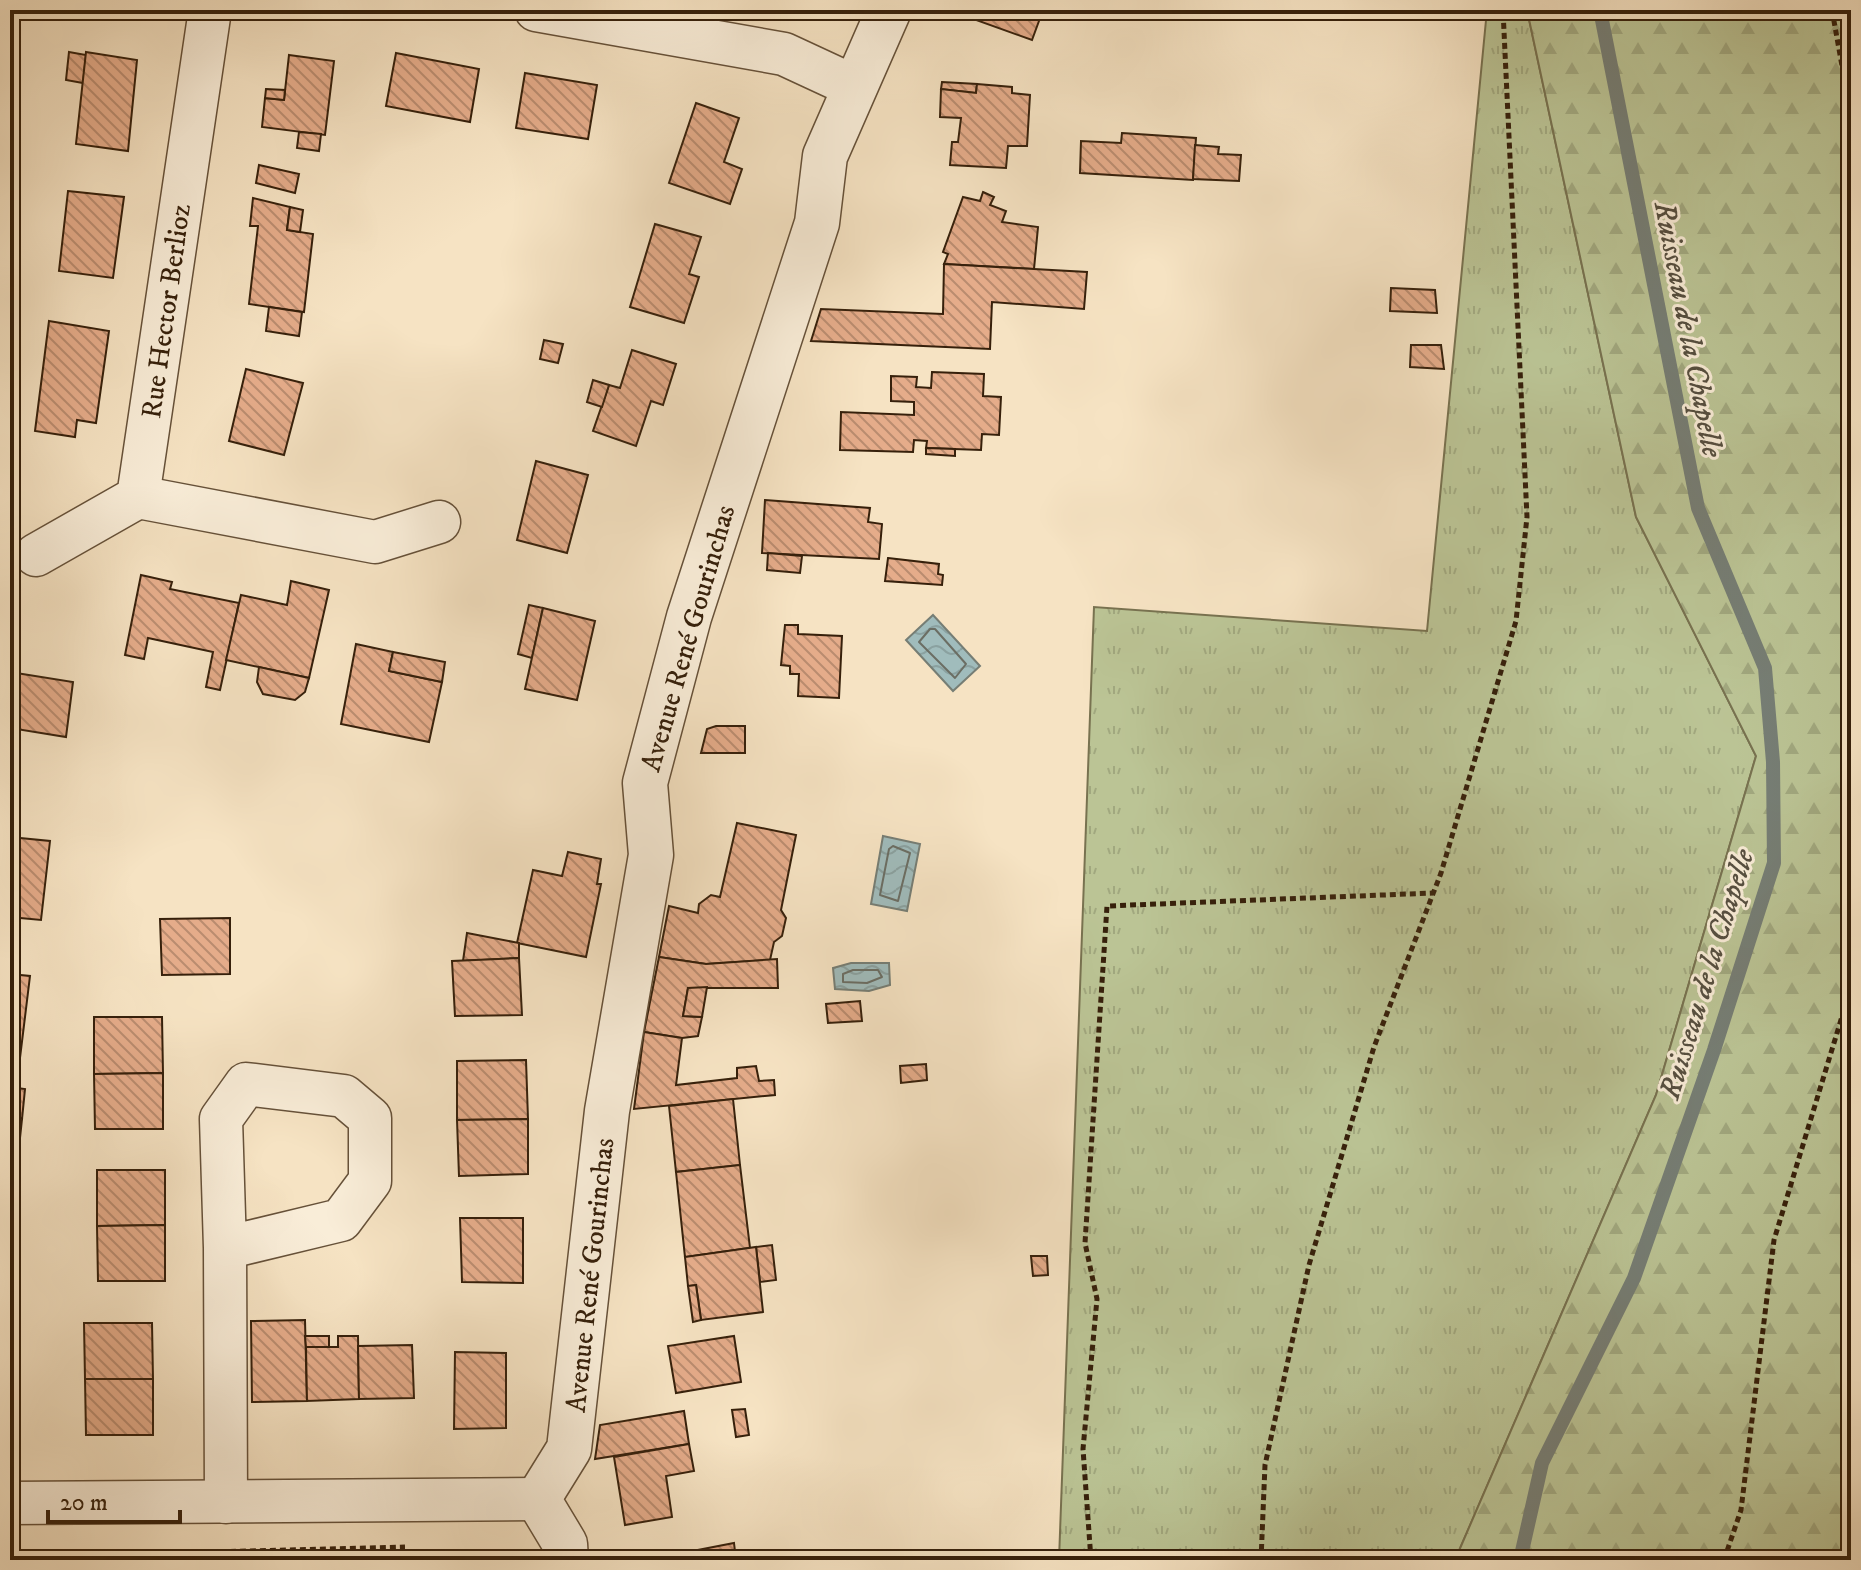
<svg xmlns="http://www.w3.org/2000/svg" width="1861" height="1570" font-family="'IM FELL DW Pica',serif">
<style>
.grass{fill:url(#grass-tufts);stroke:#787250;stroke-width:2}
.forest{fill:url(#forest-firs);stroke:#787250;stroke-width:2}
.water{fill:url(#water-waves);stroke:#767e75;stroke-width:2}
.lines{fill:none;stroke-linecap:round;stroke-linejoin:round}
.shore{stroke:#6b6e64;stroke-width:2}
.stream{stroke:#767e75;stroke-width:14}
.building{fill:url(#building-back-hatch);stroke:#36200b;stroke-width:2}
.minor-casing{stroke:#665139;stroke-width:45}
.tertiary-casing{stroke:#665139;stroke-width:47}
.path{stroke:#36200b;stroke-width:5;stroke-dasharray:6 4;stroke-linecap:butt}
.minor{stroke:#f9edd8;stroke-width:42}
.tertiary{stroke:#f9edd8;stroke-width:44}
.labels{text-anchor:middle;stroke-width:6;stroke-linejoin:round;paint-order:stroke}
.street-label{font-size:28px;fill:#36200b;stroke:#f9edd8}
.water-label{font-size:30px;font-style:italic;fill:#564f40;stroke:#f9edd8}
</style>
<defs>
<pattern id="grass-tufts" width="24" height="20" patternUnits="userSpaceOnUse" patternTransform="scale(2)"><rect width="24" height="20" fill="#bbc495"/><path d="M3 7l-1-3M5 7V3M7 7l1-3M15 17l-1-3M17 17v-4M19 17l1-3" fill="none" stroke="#a1a87f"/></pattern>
<pattern id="forest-firs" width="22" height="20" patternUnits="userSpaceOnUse" patternTransform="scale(2)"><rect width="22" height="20" fill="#bbc495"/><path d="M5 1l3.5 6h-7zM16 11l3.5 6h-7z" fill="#a1a87f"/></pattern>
<pattern id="water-waves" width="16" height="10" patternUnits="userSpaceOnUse" patternTransform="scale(2)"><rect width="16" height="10" fill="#a0bcbc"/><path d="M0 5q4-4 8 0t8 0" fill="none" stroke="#8aa1a0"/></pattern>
<pattern id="building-back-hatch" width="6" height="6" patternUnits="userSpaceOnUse" patternTransform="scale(2)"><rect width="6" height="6" fill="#e5ac8a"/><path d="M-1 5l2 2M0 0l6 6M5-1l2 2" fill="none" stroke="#ba8c6f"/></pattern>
</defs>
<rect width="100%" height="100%" fill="#f6e3c3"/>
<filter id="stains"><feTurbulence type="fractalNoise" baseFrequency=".0025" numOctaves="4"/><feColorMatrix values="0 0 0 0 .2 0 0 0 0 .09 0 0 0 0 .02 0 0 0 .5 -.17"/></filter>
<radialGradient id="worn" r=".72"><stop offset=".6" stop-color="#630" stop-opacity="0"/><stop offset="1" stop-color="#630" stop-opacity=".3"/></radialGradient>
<!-- grass -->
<path class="grass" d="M1487,10H1527L1636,517L1756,756L1656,1095L1455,1560H1059L1094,607L1427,631Z"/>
<!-- forest -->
<path class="forest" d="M1527,10H1851V1560H1455L1656,1095L1756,756L1636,517Z"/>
<!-- water -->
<g class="water">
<path d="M933,615L980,666L953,691L906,640Z"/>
<path d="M883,836L920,844L907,911L871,904Z"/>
<path d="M851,963H889L890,985L869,991L835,989L833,968Z"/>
</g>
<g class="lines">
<!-- shore -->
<g class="shore">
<path d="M930,629H935L966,664L955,678L919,642Z"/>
<path d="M893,846L910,853L898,901L880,895L889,849Z"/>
<path d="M853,970H878L882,977L867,983L843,982V974Z"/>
</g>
<!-- stream -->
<path class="stream" d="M1520,1560L1542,1463L1634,1278L1714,1050L1774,863L1773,762L1765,668L1698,508L1600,10"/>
</g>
<!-- building -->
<g class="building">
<path d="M980,10H1043L1032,40L976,20Z"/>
<path d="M69,52L86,55L83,83L66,80Z"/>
<path d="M86,52L137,60L128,151L76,144Z"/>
<path d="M396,53L479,69L470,122L386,106Z"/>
<path d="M10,55H18L16,111H10Z"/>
<path d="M289,55L334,61L325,135L262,127L265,98L284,100Z"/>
<path d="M525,73L597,85L588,139L516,128Z"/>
<path d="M942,82L977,84L976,93L941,89Z"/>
<path d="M977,84L1012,87V93L1030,95L1027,146H1008L1006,168L950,165L952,142H958L961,118L940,117L941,89L976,93Z"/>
<path d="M266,89L285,90L284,100L265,98Z"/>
<path d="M696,103L739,118L724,162L742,169L730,204L669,183Z"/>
<path d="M299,132L321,134L319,151L297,148Z"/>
<path d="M1122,133L1196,138L1193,180L1080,173L1081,141L1121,143Z"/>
<path d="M1195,145L1219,147L1218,154L1241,155L1239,181L1193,179Z"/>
<path d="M259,165L299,174L295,193L256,183Z"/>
<path d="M68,191L124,197L113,278L59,271Z"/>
<path d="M983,192L994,197L990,205L1006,211L1002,222L1038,227L1034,269L944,264L948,254L943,252L963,197L980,201Z"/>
<path d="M253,198L290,207L287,230L313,234L304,312L249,304L258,226H250Z"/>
<path d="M290,207L303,210L300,232L287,230Z"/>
<path d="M655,224L701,237L689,274L699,277L684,323L630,307Z"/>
<path d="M944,264L1087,272L1084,309L992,302L990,349L811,341L821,309L943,314Z"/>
<path d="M1391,288L1435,290L1437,313L1390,311Z"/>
<path d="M269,307L302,312L299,336L266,331Z"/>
<path d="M49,321L109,331L96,423L77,420L75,437L35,431Z"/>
<path d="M544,340L563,344L558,363L540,359Z"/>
<path d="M1411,345H1441L1444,369L1410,367Z"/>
<path d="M632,350L676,364L663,405L651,401L636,446L593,431L609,385L620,388Z"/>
<path d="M246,369L303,383L284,455L229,441Z"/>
<path d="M932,372L984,374L983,396L1001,397L999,435L982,434L981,450L926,448L927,441L914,440L913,452L840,450L841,412L914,415V402L891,401V376L917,377L916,387L931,388Z"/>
<path d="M593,380L609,385L602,407L587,402Z"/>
<path d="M926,448L955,449V456L926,454Z"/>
<path d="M536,461L588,475L567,553L517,540Z"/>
<path d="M765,500L870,508L868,522L882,524L879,559L762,553Z"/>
<path d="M768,553L802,556L800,573L767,570Z"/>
<path d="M888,558L939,564L938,574L943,575L942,585L885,581Z"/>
<path d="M141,575L172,582L170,589L239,603L220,690L206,687L213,652L148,638L144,659L125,655Z"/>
<path d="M291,581L329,590L309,678L226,660L241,595L287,605Z"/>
<path d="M529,605L543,608L532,658L518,654Z"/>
<path d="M543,608L595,621L577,700L525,689Z"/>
<path d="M785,625H798V634L842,636L839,698L798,696L799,674H790V666L781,665Z"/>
<path d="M356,644L393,652L389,671L442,682L429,742L341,724Z"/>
<path d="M393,652L445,662L442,682L389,671Z"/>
<path d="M259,667L309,678L305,692L295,700L263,694L257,682Z"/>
<path d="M10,672L73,682L66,737L10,728Z"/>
<path d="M716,726H745V753H701L707,729Z"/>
<path d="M737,823L796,835L781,910L786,918L782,936L774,942L770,960L706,964L659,957L669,906L698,913L699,904L711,895L720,897Z"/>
<path d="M10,837L50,841L41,920L10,917Z"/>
<path d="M568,852L601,859L597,884H601L586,957L517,943L533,870L562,876Z"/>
<path d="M230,918V974L162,975L160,919Z"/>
<path d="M467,933L519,943V958L463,961Z"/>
<path d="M659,957L706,964L777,959L778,988H688L683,1016L702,1017L698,1036L682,1038L644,1032Z"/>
<path d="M519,958L522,1015L455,1016L452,961Z"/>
<path d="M10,974L30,976L20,1058L10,1057Z"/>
<path d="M707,987L702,1017L683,1016L688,988Z"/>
<path d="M860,1001L862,1021L828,1023L826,1004Z"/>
<path d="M94,1017H162L163,1073L94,1074Z"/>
<path d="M644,1032L682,1038L676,1085L737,1078V1068L756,1066L759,1081L774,1080L775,1095L634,1109Z"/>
<path d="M526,1060L528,1119L457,1120V1061Z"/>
<path d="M926,1064L927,1080L901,1083L900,1066Z"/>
<path d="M163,1073V1129H95L94,1074Z"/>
<path d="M10,1087L25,1089L22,1119L10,1117Z"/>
<path d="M733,1099L740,1165L676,1172L669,1106Z"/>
<path d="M10,1117L22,1119L20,1138L10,1137Z"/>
<path d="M528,1119V1174L459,1176L457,1120Z"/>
<path d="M740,1165L750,1248L685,1257L676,1172Z"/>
<path d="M97,1170H165V1225L97,1226Z"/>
<path d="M460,1218H523V1283L462,1282Z"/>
<path d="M165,1225V1281H98L97,1226Z"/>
<path d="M772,1245L776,1280L760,1282L756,1247Z"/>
<path d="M756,1247L763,1312L701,1320L696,1285L688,1286L685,1257Z"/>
<path d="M1031,1256H1047L1048,1275L1033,1276Z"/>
<path d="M696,1285L701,1320L693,1322L688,1286Z"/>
<path d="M305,1320L307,1401L252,1402L251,1321Z"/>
<path d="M84,1323H152L153,1379H85Z"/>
<path d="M305,1336H329V1347H306Z"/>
<path d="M338,1336H358L359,1399L307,1401L306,1347H338Z"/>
<path d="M734,1336L741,1382L676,1393L668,1346Z"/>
<path d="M412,1345L414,1398L359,1399L358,1346Z"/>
<path d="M455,1352L506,1353V1428L454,1429Z"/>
<path d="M85,1379H153V1435H86Z"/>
<path d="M745,1409L749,1435L736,1437L732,1410Z"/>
<path d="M684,1411L689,1444L595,1459L600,1425Z"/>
<path d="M689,1444L694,1471L666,1476L672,1517L625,1525L614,1457Z"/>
<path d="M734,1543L736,1560H646Z"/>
</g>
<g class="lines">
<!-- minor casing -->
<g class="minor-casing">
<g id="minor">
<path d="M536,10L784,54L853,86"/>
<path d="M138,497L375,542L439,522"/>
<path d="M36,555L138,497L210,10"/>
<path d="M225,1248L341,1220L370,1181V1118L344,1096L246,1084L221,1119L225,1248L226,1502"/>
<path d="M10,1503L538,1499"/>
</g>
</g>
<!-- tertiary casing -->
<g class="tertiary-casing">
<path id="tertiary" d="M566,1560L565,1544L538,1499L569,1449L607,1111L651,855L645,783L689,617L817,223L825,156L889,10"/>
</g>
<!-- path -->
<g class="path">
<path d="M1832,10L1851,116"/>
<path d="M10,1557L405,1547"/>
<path d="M1091,1560L1083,1449L1097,1299L1085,1243L1107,906L1433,893"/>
<path d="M1261,1560L1265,1465L1309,1265L1374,1047L1441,873L1516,621L1527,517L1503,10"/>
<path d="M1724,1560L1741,1510L1774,1240L1851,987"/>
</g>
<!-- minor -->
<use href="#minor" class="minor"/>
<!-- tertiary -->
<use href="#tertiary" class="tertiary"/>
</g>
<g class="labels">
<!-- street labels -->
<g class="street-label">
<text transform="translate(165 311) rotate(-82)" y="10">Rue Hector Berlioz</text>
<text transform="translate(687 638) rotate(-74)" y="10">Avenue René Gourinchas</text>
<text transform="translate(589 1275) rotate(-84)" y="10">Avenue René Gourinchas</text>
</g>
<!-- water labels -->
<g class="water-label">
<text transform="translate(1689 329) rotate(79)" y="10">Ruisseau de la Chapelle</text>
<text transform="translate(1706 974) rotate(-73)" y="10">Ruisseau de la Chapelle</text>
</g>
</g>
<!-- margin -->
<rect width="1861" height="1570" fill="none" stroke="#f6e3c3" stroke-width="40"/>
<rect x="12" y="12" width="1837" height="1546" fill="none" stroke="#36200b" stroke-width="4"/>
<rect x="20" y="20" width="1821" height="1530" fill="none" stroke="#36200b" stroke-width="2"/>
<!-- scale -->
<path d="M48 1510v12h132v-12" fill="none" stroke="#36200b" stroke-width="4"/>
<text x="60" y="1510" font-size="24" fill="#36200b" stroke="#f9edd8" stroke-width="6" paint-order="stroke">20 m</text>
<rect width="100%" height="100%" filter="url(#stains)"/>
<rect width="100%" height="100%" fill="url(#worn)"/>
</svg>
